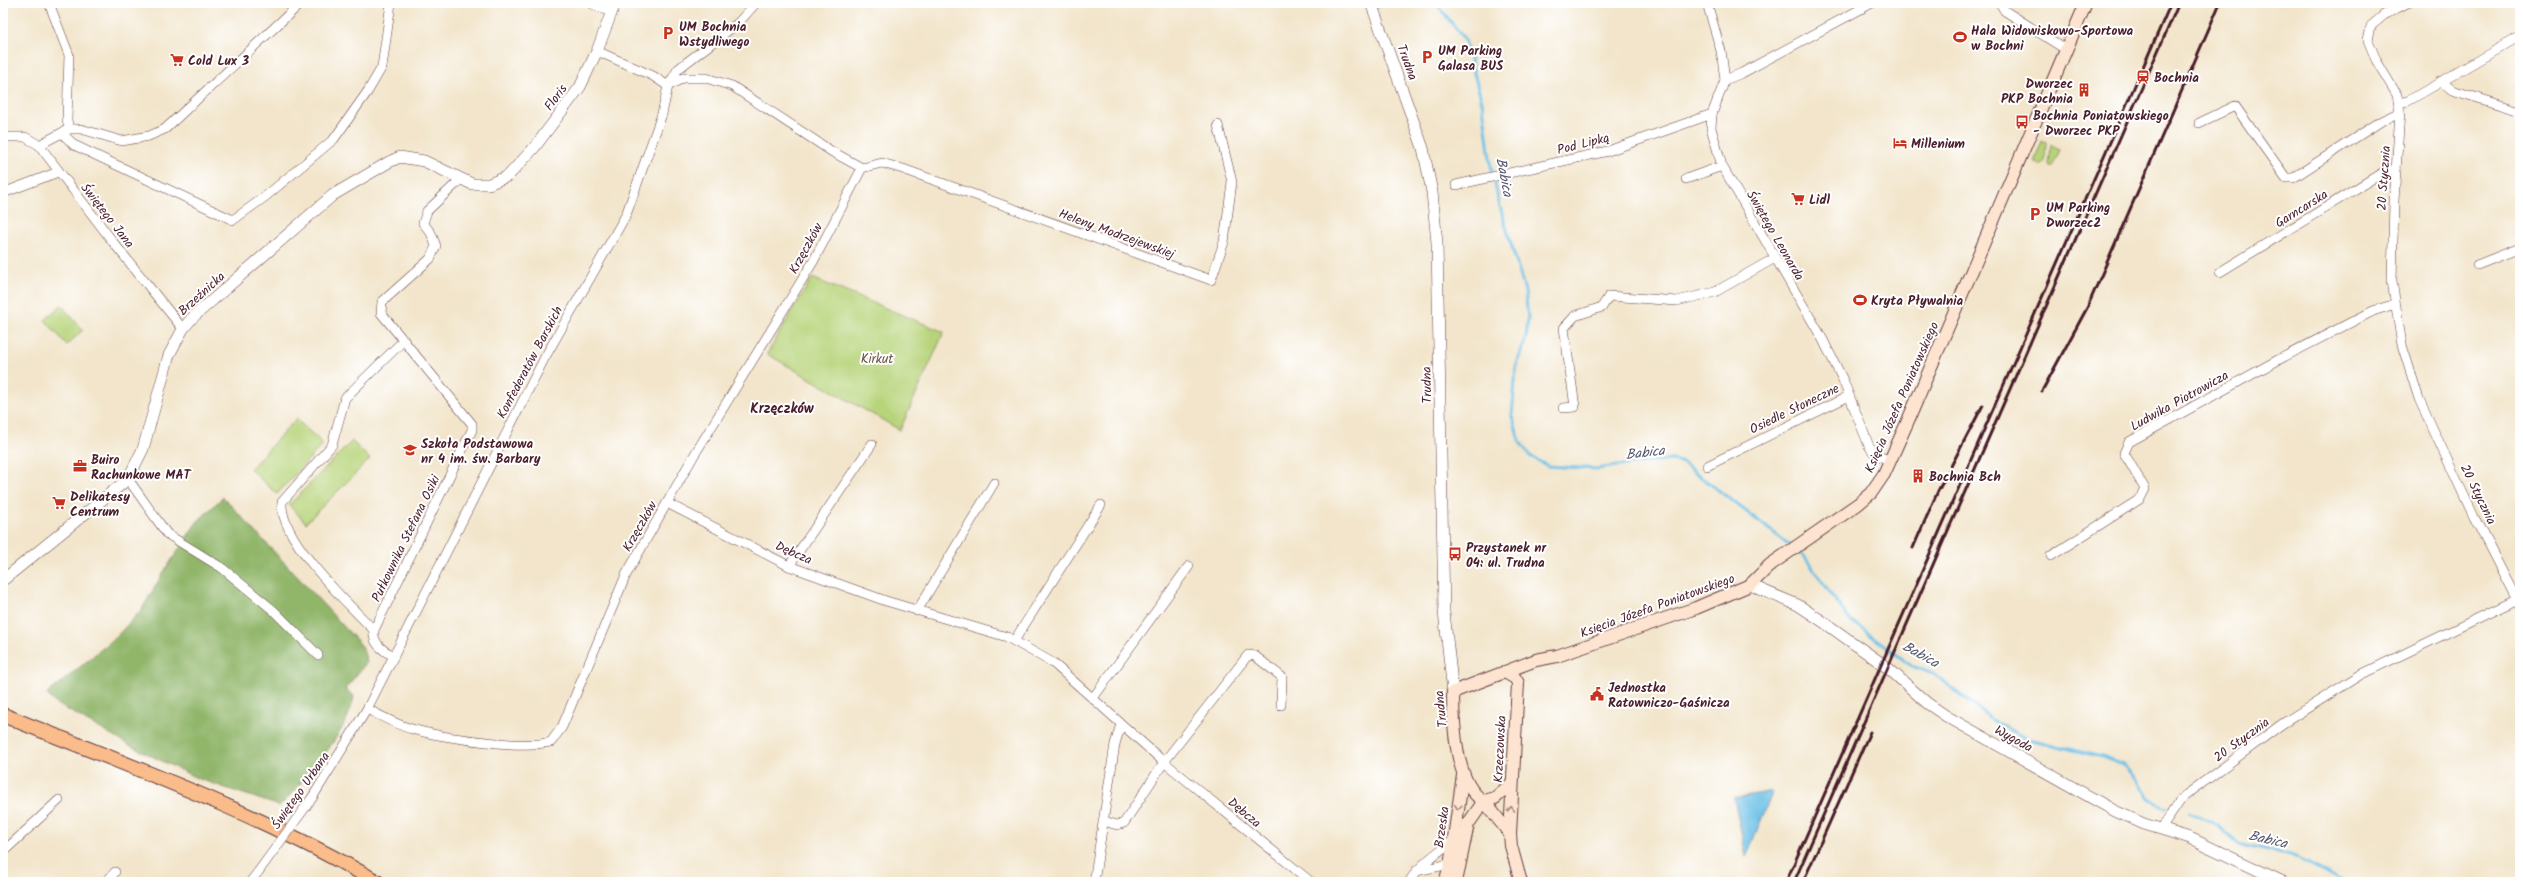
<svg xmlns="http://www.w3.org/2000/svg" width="2523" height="885" font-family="Kalam,sans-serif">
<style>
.green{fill:#b7d47a;stroke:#807a52}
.forest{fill:#91b66a;stroke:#6e6a4a}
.water{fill:#6abfe6;stroke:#5a6f88}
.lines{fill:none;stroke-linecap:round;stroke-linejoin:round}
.stream{stroke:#6abfe6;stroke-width:3}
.minor-casing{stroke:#633d43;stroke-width:10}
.tertiary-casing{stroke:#633d43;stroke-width:12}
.secondary-casing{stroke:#633d43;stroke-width:14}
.primary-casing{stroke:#633d43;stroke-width:16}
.minor{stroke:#fff;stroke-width:9}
.tertiary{stroke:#fff;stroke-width:11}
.secondary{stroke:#fde4d0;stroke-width:12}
.primary{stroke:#f9bc8a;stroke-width:14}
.rail{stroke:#4a1f2b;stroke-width:3}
.minor-bridge-casing{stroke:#633d43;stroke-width:10;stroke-linecap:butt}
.minor-bridge{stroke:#fff;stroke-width:9}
.oneway{stroke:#a4827e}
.labels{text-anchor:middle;stroke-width:4;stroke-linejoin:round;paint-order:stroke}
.poi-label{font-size:13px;font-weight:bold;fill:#4a1f2b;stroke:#fff;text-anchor:start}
.street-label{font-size:13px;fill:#4a1f2b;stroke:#fff}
.park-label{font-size:13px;fill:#6b5543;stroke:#fff}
.water-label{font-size:14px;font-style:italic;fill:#55576c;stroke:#fff}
.neighbourhood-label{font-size:14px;font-weight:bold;fill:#4a1f2b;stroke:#fff}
</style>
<rect width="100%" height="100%" fill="#fff"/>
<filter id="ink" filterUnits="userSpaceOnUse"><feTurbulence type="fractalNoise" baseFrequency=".025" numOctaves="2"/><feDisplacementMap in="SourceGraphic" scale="8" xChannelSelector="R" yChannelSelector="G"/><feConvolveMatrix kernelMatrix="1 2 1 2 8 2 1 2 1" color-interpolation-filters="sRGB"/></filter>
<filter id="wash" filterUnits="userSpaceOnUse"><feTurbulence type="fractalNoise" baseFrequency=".012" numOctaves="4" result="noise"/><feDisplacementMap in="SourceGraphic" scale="16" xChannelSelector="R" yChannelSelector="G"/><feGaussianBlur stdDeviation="0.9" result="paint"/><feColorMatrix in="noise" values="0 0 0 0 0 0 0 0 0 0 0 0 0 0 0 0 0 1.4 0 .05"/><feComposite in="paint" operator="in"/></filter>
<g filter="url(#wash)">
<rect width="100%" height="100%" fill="#f2e5cb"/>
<!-- green -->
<g class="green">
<path d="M2042,141L2046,143L2045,162L2040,165L2034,162Z"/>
<path d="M2051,144L2060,150L2052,167L2049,165Z"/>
<path d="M812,278L944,332L900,430L767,354Z"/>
<path d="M61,305L83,330L67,345L45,320Z"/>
<path d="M296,419L323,444L277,494L250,469Z"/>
<path d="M352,441L370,459L306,523L289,505Z"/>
</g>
<!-- forest -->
<path class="forest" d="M223,497L362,646L367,662L345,689L354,696C349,732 305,779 280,806L199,779L127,744L54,702L47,694L115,638L142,609L165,570L197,522Z"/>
<!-- water -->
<path class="water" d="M1773,791L1746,857L1734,798Z"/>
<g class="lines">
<!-- stream -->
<g class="stream">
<path d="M1436,3L1465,40L1483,106L1491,166L1499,203L1525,291L1528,318L1526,337L1516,368L1512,416L1520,442L1530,456L1548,466L1596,469L1653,461L1673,460L1683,463L1791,546"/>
<path d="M1797,551L1804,556L1849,619L1912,666L1934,674L1997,723L2025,738L2102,757L2124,765L2137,779L2149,799L2166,807"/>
<path d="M2189,812L2217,825L2238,843L2291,855L2345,882"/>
<path d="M2363,882H2394"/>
</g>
</g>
</g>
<g filter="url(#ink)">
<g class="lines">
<!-- minor casing -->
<g class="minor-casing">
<g id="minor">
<path d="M49,3L69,55L67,120L69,129"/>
<path d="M590,3L611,12"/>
<path d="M1707,3L1721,51L1725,80L1712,114L1711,128L1722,166L1822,338L1843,380L1869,446L1875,454L1890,461"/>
<path d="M2000,3L2005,11L2065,49"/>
<path d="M2407,3L2384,15L2371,26L2368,40L2376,60L2397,95L2400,112L2394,201L2392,281L2402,345L2419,399L2474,517L2520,606"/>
<path d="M1372,7L1383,3"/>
<path d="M597,51L653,76L668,86"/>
<path d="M1725,80L1742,73L1872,3"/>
<path d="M2441,81L2452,90L2520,111"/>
<path d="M668,86L683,78H706L732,86L831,151L862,168"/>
<path d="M668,86L678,69L738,23L756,3"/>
<path d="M2399,103L2408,101L2520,36"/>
<path d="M2199,123L2235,106L2286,178H2293L2383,120L2400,112"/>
<path d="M62,133L74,145L233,220L266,196L334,139L368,91L382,67L391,3"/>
<path d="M3,137H25L39,145L113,242L183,329"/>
<path d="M39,145L69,129H81L122,141L149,136L165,129L301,3"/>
<path d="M862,168L882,163L903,169L1211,280L1224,242L1232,182L1218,125"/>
<path d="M1686,179L1722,166"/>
<path d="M1456,185L1608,151L1712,114"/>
<path d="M3,193L58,172"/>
<path d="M2477,265L2520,248"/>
<path d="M2220,272L2385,171L2396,169"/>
<path d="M1563,408L1575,407L1564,328L1575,316L1602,307L1609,296L1677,301L1715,292L1775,258"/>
<path d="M1707,466L1849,396"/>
<path d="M128,479L167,534L222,568L273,610L318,655"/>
<path d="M667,503L789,566L886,601L1007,637L1053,663L1164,762L1311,882"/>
<path d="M2051,556L2140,499L2145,489L2124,453L2129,442L2278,360L2373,311L2395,304"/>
<path d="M789,566L872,444"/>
<path d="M917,611L994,483"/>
<path d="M374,630C348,604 279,539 282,502L332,445L345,398L404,340"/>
<path d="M1014,641L1101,505"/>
<path d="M394,656C383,651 372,643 374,630L472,430V424L381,313L382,302L430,259L436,246L431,233L423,223L427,211L461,179"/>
<path d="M1093,698L1189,566"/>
<path d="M367,709C381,716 397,725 412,729C443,738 522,749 551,742L562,727L626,575L693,457L813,262L862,168"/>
<path d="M312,798L367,709L544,359L626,215L662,114L668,86"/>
<path d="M1104,821L1117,825L1124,823L1164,762L1248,655L1255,656L1282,677L1281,705"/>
<path d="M2161,829L2182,798L2282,724L2360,675L2520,598"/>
<path d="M3,852L59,800"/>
<path d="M1416,871L1455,863"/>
<path d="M106,882L115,872"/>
<path d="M250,882L258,872"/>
<path d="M1094,882L1115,744L1121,724"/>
<path d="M1409,882C1420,864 1437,853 1454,840"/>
</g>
</g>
<!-- tertiary casing -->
<g class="tertiary-casing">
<g id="tertiary">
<path d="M1371,3L1423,148L1432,192L1437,243L1444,612L1453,692"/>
<path d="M3,580L128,479L143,449L169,355L183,329L192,318L333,195L389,162L400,157L424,161L472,184H489L508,176L534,148L580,87L597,51L615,3"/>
<path d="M1750,585L1798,605L1825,623L1888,668L1927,703L1946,716L2115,811L2144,824L2190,838L2283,882"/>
</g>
</g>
<!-- secondary casing -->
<g class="secondary-casing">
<g id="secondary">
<path d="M1505,672L1515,678L1518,683L1510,834L1511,846L1521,882"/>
<path d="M1511,784L1495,798L1484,801C1455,786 1453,721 1453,692L1536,660L1557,656L1696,608L1750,585L1770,565L1858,504L1871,493L1884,474L1907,423L2086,3"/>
<path d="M1484,801L1510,834"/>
<path d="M1445,882L1450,866L1463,775"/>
<path d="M1456,882L1468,824L1484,801"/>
</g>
</g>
<!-- primary casing -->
<g class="primary-casing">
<path id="primary" d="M3,715C129,766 260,813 377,882"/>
</g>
<!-- minor -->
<use href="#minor" class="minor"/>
<!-- tertiary -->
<use href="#tertiary" class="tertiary"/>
<!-- secondary -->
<use href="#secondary" class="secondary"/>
<!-- primary -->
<use href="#primary" class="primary"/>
<!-- rail -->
<g class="rail">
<path d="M2042,391L2087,308L2220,3"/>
<path d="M1913,548L1938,491L1983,405"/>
<path d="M1786,882L2171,3"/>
<path d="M1794,882L2179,3"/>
<path d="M1803,882L1870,732"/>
</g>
<!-- minor-bridge casing -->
<g class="minor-bridge-casing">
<path id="minor-bridge" d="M258,872L312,798"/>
</g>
<!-- minor-bridge -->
<use href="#minor-bridge" class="minor-bridge"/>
</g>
<!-- one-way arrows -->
<defs><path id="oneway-chevron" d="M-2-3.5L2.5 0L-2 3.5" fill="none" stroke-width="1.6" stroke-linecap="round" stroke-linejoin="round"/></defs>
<g class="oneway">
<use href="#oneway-chevron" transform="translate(1458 807) rotate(97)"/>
<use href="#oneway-chevron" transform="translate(1511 809) rotate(-89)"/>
</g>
</g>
<!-- icons -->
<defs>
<g id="parking-bare" transform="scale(1.08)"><path d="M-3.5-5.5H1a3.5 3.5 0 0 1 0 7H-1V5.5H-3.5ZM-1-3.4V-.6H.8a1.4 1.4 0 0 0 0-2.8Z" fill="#c8321e" stroke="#fff" stroke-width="2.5" paint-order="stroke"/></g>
<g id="stadium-bare" transform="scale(1.08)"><path d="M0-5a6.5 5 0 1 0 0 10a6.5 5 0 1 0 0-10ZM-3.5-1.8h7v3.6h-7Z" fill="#c8321e" stroke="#fff" stroke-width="2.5" paint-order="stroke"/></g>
<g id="supermarket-bare" transform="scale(1.08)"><path d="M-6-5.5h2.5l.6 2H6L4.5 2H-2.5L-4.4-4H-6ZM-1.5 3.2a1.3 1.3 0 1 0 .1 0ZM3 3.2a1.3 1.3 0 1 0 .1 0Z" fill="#c8321e" stroke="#fff" stroke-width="2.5" paint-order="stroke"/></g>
<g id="station-bare" transform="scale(1.08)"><path d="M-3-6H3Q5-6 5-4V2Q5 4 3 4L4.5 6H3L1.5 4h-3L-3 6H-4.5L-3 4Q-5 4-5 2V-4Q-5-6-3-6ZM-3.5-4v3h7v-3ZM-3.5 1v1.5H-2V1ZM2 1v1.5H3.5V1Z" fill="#c8321e" stroke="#fff" stroke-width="2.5" paint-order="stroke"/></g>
<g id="building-bare" transform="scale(1.08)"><path d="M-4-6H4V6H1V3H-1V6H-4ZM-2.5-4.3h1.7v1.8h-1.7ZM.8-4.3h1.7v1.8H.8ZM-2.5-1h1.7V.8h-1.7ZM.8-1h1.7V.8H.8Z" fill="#c8321e" stroke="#fff" stroke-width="2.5" paint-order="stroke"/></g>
<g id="bus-bare" transform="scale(1.08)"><path d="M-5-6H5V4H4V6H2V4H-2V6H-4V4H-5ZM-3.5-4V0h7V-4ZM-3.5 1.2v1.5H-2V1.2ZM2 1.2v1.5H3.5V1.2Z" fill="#c8321e" stroke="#fff" stroke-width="2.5" paint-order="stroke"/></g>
<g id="hotel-bare" transform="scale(1.08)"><path d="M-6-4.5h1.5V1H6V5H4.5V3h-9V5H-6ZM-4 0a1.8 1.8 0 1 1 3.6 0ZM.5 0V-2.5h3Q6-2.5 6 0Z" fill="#c8321e" stroke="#fff" stroke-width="2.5" paint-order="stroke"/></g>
<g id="school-bare" transform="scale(1.08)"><path d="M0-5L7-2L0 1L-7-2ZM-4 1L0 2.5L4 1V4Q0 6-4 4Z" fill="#c8321e" stroke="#fff" stroke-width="2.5" paint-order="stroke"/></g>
<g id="office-bare" transform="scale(1.08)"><path d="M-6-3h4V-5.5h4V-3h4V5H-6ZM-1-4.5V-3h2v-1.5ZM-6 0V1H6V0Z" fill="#c8321e" stroke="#fff" stroke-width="2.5" paint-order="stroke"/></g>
<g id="civic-bare" transform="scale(1.08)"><path d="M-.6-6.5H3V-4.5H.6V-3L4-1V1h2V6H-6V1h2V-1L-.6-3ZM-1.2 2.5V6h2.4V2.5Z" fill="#c8321e" stroke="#fff" stroke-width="2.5" paint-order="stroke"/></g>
</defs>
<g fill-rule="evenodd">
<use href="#parking-bare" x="668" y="33"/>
<use href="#stadium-bare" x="1960" y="37"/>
<use href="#parking-bare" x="1427" y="57"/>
<use href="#supermarket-bare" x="177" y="60"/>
<use href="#station-bare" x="2143" y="77"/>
<use href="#building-bare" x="2084" y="90"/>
<use href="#bus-bare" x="2022" y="122"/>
<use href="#hotel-bare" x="1900" y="143"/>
<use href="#supermarket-bare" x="1798" y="199"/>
<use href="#parking-bare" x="2035" y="214"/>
<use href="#stadium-bare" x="1860" y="300"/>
<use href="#school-bare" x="410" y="450"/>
<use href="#office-bare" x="80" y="466"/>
<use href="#building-bare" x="1918" y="476"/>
<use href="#supermarket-bare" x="59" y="503"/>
<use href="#bus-bare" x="1455" y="554"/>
<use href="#civic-bare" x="1597" y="694"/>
</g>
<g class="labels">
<!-- poi labels -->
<g class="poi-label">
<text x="679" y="31">UM Bochnia<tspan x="679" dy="15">Wstydliwego</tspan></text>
<text x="1971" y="35">Hala Widowiskowo-Sportowa<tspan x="1971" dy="15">w Bochni</tspan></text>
<text x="1438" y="55">UM Parking<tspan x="1438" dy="15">Galasa BUS</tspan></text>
<text x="188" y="65">Cold Lux 3</text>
<text x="2154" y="82">Bochnia</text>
<text x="2073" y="88" text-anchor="end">Dworzec<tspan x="2073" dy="15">PKP Bochnia</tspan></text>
<text x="2033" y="120">Bochnia Poniatowskiego<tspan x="2033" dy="15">- Dworzec PKP</tspan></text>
<text x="1911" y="148">Millenium</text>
<text x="1809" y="204">Lidl</text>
<text x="2046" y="212">UM Parking<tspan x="2046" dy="15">Dworzec2</tspan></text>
<text x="1871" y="305">Kryta Pływalnia</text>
<text x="421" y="448">Szkoła Podstawowa<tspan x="421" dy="15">nr 4 im. św. Barbary</tspan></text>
<text x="91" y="464">Buiro<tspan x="91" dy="15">Rachunkowe MAT</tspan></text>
<text x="1929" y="481">Bochnia Bch</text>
<text x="70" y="501">Delikatesy<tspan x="70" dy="15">Centrum</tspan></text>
<text x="1466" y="552">Przystanek nr<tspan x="1466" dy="15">04: ul. Trudna</tspan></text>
<text x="1608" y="692">Jednostka<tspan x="1608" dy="15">Ratowniczo-Gaśnicza</tspan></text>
</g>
<!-- street labels -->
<g class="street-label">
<text transform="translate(1408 62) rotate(70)" y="5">Trudna</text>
<text transform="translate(555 97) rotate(-54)" y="5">Floris</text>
<text transform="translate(1583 143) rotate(-14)" y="5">Pod Lipką</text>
<text transform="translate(2383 178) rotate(-86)" y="5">20 Stycznia</text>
<text transform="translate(2301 208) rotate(-32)" y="5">Garncarska</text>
<text transform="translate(108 215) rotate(52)" y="5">Świętego Jana</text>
<text transform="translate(1117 233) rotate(20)" y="5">Heleny Modrzejewskiej</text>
<text transform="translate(1776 235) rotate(60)" y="5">Świętego Leonarda</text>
<text transform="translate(805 248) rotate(-61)" y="5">Krzęczków</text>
<text transform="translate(201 293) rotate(-42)" y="5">Brzeźnicka</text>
<text transform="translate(529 362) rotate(-62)" y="5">Konfederatów Barskich</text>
<text transform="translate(1426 385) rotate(-91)" y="5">Trudna</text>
<text transform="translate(1901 397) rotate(-66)" y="5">Księcia Józefa Poniatowskiego</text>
<text transform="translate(2179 400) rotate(-29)" y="5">Ludwika Piotrowicza</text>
<text transform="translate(1794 408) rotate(-26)" y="5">Osiedle Słoneczne</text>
<text transform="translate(2479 494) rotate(64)" y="5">20 Stycznia</text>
<text transform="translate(639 526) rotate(-60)" y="5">Krzęczków</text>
<text transform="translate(405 538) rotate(-64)" y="5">Pułkownika Stefana Osiki</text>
<text transform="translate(794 552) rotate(24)" y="5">Dębcza</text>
<text transform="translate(1657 605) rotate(-20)" y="5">Księcia Józefa Poniatowskiego</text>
<text transform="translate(1440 709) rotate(-96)" y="5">Trudna</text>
<text transform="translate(2014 738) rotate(29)" y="5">Wygoda</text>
<text transform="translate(2241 739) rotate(-36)" y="5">20 Stycznia</text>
<text transform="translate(1499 749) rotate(-87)" y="5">Krzeczowska</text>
<text transform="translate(300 790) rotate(-55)" y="5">Świętego Urbana</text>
<text transform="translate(1245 812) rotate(40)" y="5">Dębcza</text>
<text transform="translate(1441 827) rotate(-82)" y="5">Brzeska</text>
</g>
<!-- park labels -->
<g class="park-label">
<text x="877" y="363">Kirkut</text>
</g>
<!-- water labels -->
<g class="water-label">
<text transform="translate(1505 177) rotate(79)" y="5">Babica</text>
<text transform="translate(1645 452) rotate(-7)" y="5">Babica</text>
<text transform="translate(1921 654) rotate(29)" y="5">Babica</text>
<text transform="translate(2268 839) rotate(13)" y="5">Babica</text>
</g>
<!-- neighbourhood labels -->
<g class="neighbourhood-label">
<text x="782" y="413">Krzęczków</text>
</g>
</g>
<!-- margin -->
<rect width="2523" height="885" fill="none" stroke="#fff" stroke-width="16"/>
</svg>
